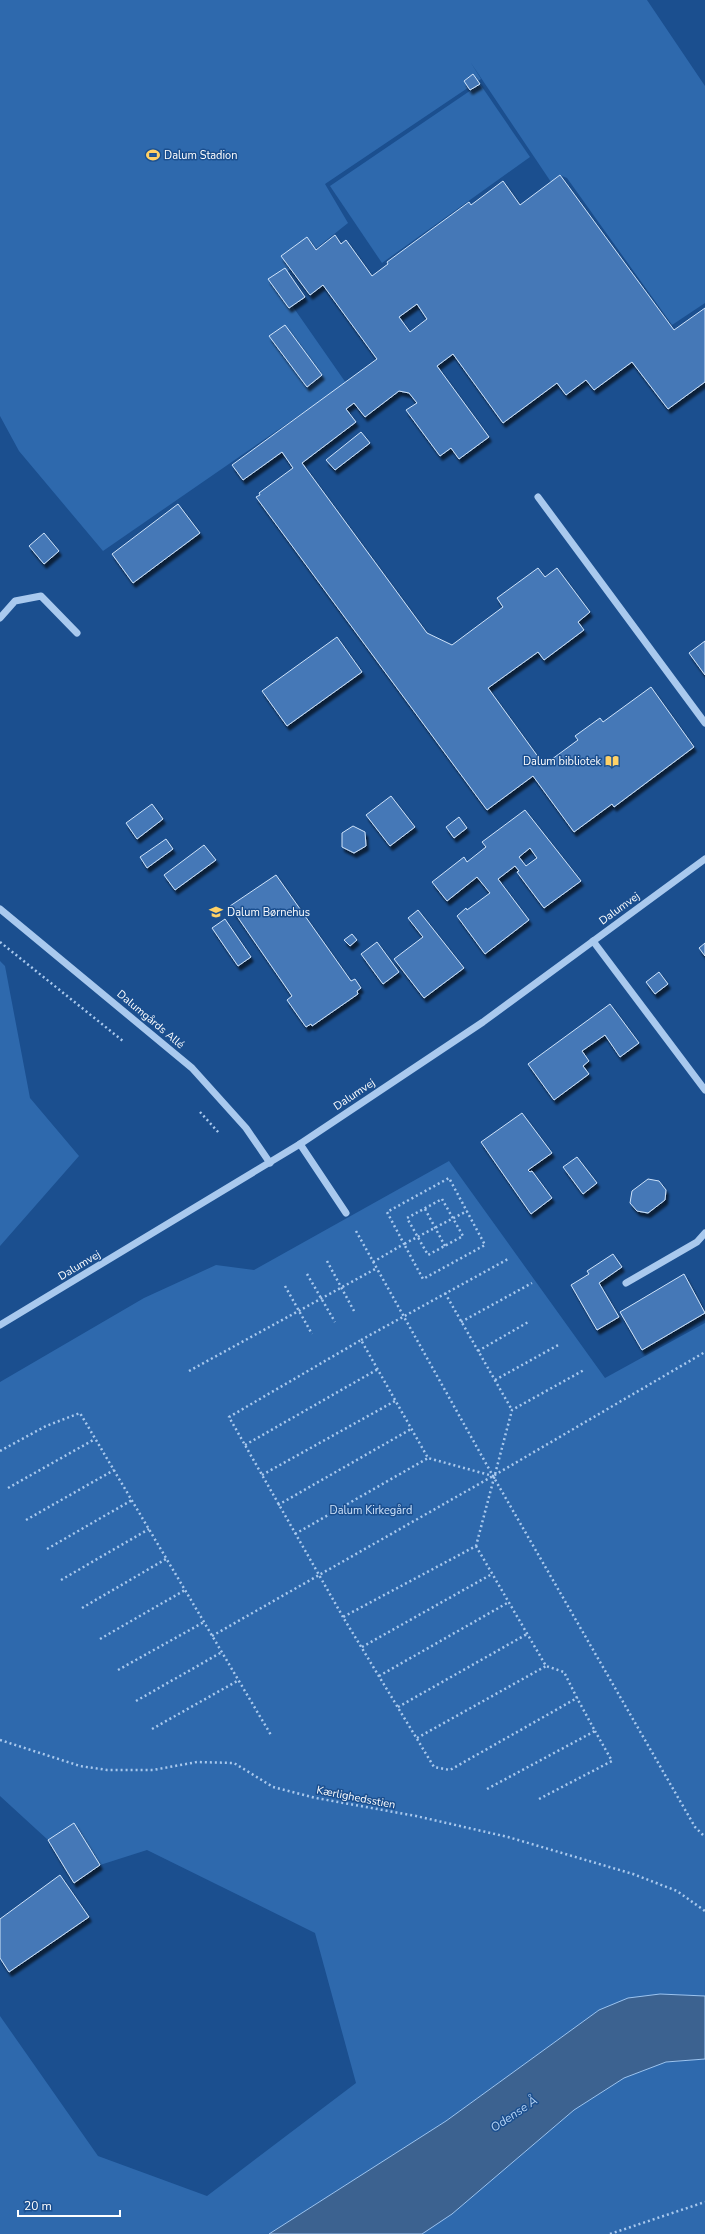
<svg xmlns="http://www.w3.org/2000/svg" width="705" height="2234" font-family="'Nunito Sans',sans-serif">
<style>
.green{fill:#2e69ad}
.water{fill:#3c6290;stroke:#9cc4f0}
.building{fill:#4478b7;stroke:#cfe3fa;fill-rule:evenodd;filter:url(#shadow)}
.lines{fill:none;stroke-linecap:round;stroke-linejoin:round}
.path{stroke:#a9c9ee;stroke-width:2.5;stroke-dasharray:2 3;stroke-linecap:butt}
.minor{stroke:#a9c9ee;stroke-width:7}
.labels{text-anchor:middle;stroke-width:3;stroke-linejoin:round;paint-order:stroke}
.poi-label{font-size:11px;fill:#fff;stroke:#1b4f8f;text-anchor:start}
.street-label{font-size:11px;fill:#fff;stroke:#1b4f8f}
.park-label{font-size:11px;fill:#cfe3fa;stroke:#1b4f8f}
.water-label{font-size:12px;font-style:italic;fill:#b5d3f5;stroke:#1b4f8f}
</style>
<defs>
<filter id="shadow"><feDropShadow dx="2.5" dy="4.5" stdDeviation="1" flood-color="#0009"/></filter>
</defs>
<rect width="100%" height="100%" fill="#1b4f8f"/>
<!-- green -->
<g class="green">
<path d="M0,0H647L705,86V303L672,325L567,178L560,175L551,182L471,63L481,79L325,184L348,223L275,281L346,383L103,551L19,451L0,416Z"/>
<path d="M480,84L530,157L382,263L330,186Z"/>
<path d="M0,961L5,966L30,1098L79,1156L0,1246Z"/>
<path d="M449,1161L605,1378L705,1323V1996L660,1994L599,2010L446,2121L269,2234H0V2016L98,2156L207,2196L356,2083L315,1933L147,1850L100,1865L74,1823L48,1840L0,1796V1382L144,1298L216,1265L254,1270Z"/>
<path d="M705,2059V2234H422L452,2214L574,2110L624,2078L666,2062Z"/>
</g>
<!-- water -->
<path class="water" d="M660,1994L705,1996V2059L666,2062L624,2078L574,2110L452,2214L422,2234H269L446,2121L599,2010L628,1998Z"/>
<!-- building -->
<g class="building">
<path d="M473,74L480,84L470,90L464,81Z"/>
<path d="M560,175L674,330L705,308V382L668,409L632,362L594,390L586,380L566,395L557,383L503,423L453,354L437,366L489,437L459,459L451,448L440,456L406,410L417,403L409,393L399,391L365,417L354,403L346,409L356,422L302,463L427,633L452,645L503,607L497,598L538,568L545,577L557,568L590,612L578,622L584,630L544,660L538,652L488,688L544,765L578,740L575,736L600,718L603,722L651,687L694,747L614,807L612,804L574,832L533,776L487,810L256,497L260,495L259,493L293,468L282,452L243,480L232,465L377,359L323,285L310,295L281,256L307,237L316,250L335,235L341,244L346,240L372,276L388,264L387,262L469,202L471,205L503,181L520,205ZM417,304L427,319L410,332L399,317Z"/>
<path d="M285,268L305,297L289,308L268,279Z"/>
<path d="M285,325L322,375L307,387L269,336Z"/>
<path d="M361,432L370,443L335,470L326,460Z"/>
<path d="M178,504L200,533L133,583L112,554Z"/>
<path d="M44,533L59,551L44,564L29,546Z"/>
<path d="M337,637L362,672L287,726L262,691Z"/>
<path d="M705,641V675L689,653Z"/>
<path d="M391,796L415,827L390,846L366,815Z"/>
<path d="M152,804L163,819L137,839L126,823Z"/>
<path d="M525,810L581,881L544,908L517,872L519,871L515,866L498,879L529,920L485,954L457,916L466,908L467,910L490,893L477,877L447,901L432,882L464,857L467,862L486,847L482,842ZM530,848L537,858L526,866L519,857Z"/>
<path d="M459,817L467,828L454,838L446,827Z"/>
<path d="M353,826L365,832L366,846L354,853L342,847V833Z"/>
<path d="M166,839L173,849L147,868L140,857Z"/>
<path d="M204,845L216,860L175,890L164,875Z"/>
<path d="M276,875L351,981L355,979L361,988L357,991L358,994L312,1026L311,1024L306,1027L287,1000L292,996L230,906Z"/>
<path d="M418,910L464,968L424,998L394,959L423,937L408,918Z"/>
<path d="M225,919L251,957L238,966L212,928Z"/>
<path d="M352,934L357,940L350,946L344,940Z"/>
<path d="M377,942L399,972L383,984L361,954Z"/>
<path d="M705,943V956L699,948Z"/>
<path d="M659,972L668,984L655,994L646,982Z"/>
<path d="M610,1004L639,1043L620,1057L605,1035L582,1051L589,1061L583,1066L589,1074L554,1100L528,1064Z"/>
<path d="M522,1113L552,1153L528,1170L530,1172L532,1171L552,1198L531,1214L481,1142Z"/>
<path d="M577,1157L597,1183L583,1194L563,1167Z"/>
<path d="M648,1179L659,1181L666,1190L665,1200L648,1213L637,1211L630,1203L632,1191Z"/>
<path d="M613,1254L622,1267L599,1283L619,1317L597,1330L571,1285L589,1274L587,1271Z"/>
<path d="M684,1274L705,1313L642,1350L620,1312Z"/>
<path d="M74,1823L100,1865L74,1883L48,1840Z"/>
<path d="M60,1875L89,1917L9,1972L0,1958V1919Z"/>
</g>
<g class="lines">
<!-- path -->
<g class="path">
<path d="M0,942L123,1041"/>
<path d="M200,1112L219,1133"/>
<path d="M442,1199L463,1236L428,1255L407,1218Z"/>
<path d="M425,1209L445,1246"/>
<path d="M356,1231L493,1476L695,1827L705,1837"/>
<path d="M327,1261L354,1311"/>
<path d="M373,1262L404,1244L387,1212L449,1178L485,1245L423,1279L404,1244L467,1211"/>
<path d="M307,1274L335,1322"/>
<path d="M285,1286L312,1334"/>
<path d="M445,1293L512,1410"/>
<path d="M461,1322L532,1283"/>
<path d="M361,1340L508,1259"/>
<path d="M478,1351L530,1321"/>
<path d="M189,1371L377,1268"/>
<path d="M495,1380L560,1344"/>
<path d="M245,1445L378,1369"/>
<path d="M0,1451L46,1426L80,1413L271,1735"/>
<path d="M262,1475L395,1401"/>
<path d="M8,1488L95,1439"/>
<path d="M278,1505L411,1429"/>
<path d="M26,1520L114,1470"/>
<path d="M295,1534L428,1458"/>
<path d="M476,1546L546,1666L564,1672L577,1698L450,1770L434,1767L343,1617L476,1546L512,1410L584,1370"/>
<path d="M47,1549L132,1500"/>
<path d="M61,1580L149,1529"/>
<path d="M82,1608L166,1559"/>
<path d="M343,1617L229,1417L361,1340L428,1458L493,1476"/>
<path d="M212,1636L493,1476L705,1352"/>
<path d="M100,1639L185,1590"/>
<path d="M362,1647L492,1574"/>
<path d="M118,1670L204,1622"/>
<path d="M379,1676L509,1602"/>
<path d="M136,1701L222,1652"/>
<path d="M398,1707L527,1634"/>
<path d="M152,1729L239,1680"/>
<path d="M417,1738L546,1666"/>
<path d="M0,1740L80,1766L107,1770H153L197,1762L234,1763L273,1787L316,1798L416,1816L508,1837L633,1874L677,1891L705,1911"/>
<path d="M487,1789L595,1731L577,1698"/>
<path d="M539,1799L612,1761L595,1731"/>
<path d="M610,2234L705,2202"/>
</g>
<!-- minor -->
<g class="minor">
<path d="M538,497L705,723"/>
<path d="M0,618L15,601L41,596L77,633"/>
<path d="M0,909L192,1068L246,1128L270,1163"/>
<path d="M593,941L705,1090"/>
<path d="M300,1144L346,1213"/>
<path d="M626,1283L697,1242L705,1233"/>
<path d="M0,1325L300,1144L483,1022L705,859"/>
</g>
</g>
<!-- icons -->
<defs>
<g id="stadium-bare" transform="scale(1.08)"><path d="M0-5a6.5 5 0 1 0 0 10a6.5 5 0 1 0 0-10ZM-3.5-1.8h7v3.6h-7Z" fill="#ffd166" stroke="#1b4f8f" stroke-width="2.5" paint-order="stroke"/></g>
<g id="library-bare" transform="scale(1.08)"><path d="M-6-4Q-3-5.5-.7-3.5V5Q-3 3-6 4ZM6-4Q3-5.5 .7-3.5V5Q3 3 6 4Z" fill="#ffd166" stroke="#1b4f8f" stroke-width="2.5" paint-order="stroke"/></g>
<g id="school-bare" transform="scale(1.08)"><path d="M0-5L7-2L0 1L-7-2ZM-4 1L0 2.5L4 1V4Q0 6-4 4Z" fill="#ffd166" stroke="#1b4f8f" stroke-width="2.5" paint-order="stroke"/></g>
</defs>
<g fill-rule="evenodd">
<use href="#stadium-bare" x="153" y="155"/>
<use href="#library-bare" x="612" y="761"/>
<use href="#school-bare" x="216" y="912"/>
</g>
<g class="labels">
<!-- poi labels -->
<g class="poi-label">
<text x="164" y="159">Dalum Stadion</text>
<text x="601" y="765" text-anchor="end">Dalum bibliotek</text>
<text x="227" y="916">Dalum Børnehus</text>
</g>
<!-- street labels -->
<g class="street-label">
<text transform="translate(619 908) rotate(-36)" y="4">Dalumvej</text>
<text transform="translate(151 1019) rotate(40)" y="4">Dalumgårds Allé</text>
<text transform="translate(354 1094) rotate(-34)" y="4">Dalumvej</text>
<text transform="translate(79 1265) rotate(-31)" y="4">Dalumvej</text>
<text transform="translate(356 1797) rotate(11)" y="4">Kærlighedsstien</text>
</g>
<!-- park labels -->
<g class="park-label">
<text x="371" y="1514">Dalum Kirkegård</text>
</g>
<!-- water labels -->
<g class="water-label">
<text transform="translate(514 2114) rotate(-34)" y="4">Odense Å</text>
</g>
</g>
<!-- scale -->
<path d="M18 2210v6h102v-6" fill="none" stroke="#ffffff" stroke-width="2"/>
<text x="24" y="2210" font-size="12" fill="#ffffff" stroke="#1b4f8f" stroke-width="3" paint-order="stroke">20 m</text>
</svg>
